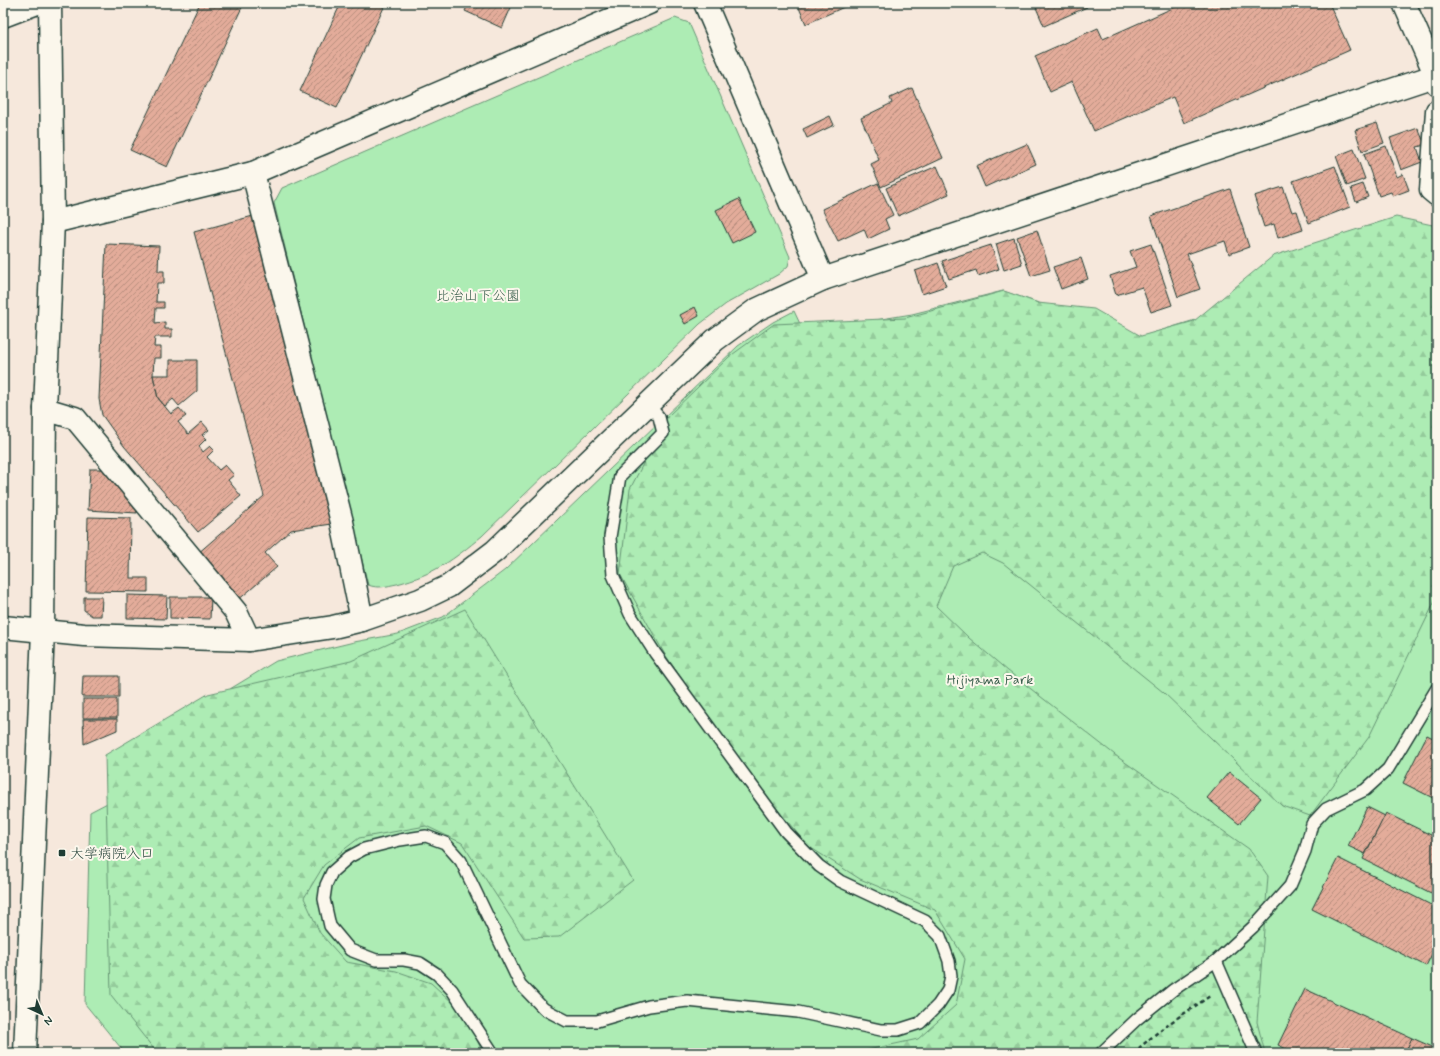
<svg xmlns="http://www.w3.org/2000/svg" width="1440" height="1056" font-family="Mynerve,'Klee One',sans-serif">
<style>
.green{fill:#adecb4;stroke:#669474}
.forest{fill:url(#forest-firs);stroke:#669474}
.building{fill:url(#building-hatch);stroke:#1f3d34}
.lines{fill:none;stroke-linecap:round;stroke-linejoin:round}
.service-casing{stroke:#1f3d34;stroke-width:14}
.minor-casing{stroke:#1f3d34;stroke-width:25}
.tertiary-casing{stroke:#1f3d34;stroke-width:25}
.trunk-casing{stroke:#1f3d34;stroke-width:25}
.path{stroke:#1f3d34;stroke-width:2.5;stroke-dasharray:4 3;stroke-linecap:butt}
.service{stroke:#fbf7ec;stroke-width:11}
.minor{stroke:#fbf7ec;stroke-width:22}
.tertiary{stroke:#fbf7ec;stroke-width:22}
.trunk{stroke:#fbf7ec;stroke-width:22}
.poi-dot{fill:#1f3d34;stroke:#fbf7ec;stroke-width:1.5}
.labels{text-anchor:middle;stroke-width:4;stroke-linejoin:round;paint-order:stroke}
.park-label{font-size:14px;fill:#3b604e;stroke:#fbf7ec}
.poi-label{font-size:14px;fill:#1f3d34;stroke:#fbf7ec;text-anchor:start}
</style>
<defs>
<pattern id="forest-firs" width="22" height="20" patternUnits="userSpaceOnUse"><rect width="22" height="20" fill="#adecb4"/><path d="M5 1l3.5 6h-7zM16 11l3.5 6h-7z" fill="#94cb9b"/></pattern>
<pattern id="building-hatch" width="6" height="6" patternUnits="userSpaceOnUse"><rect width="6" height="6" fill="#e3ac9a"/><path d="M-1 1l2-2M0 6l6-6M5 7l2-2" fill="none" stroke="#b78d7e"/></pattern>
</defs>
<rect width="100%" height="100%" fill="#f6e8dc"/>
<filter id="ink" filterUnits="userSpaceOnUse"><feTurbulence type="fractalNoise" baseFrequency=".025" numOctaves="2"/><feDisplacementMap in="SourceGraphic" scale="8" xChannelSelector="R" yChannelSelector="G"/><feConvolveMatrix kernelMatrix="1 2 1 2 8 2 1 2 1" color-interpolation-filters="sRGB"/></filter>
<g filter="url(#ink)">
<!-- green -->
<g class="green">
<path d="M675,18L689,23L790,257L788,266L779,274L726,304L700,324L482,536C453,560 435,574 397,584C386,586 379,589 368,585L274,203L282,188Z"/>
<path d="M1437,231V1053H125L85,1004L90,812L224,742L230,689L276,661L354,642L398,634L443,617L505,570L738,346L773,322L794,311L801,326L869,321L912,314L1003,291L1140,337L1211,315Z"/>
</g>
<!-- forest -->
<g class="forest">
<path d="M1396,217L1437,226V597L1369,737L1310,816L1282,806L1163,692L1003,563L982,553L953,566L936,606L969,638L1008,671L1119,758L1249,849L1268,876L1257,1022L1265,1053H854L918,1039L956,1005L965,959L935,910L860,879L808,846L741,766L664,653L620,574L630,489L668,416L729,357L774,324L905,318L1004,291L1038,303L1094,309L1141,336L1194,321L1273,256Z"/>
<path d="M465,609L633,880L559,937L524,938L462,843L426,826L359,838L324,865L304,898L320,933L346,962L396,971L431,983L464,1013L483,1053H157L111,995L105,755L208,694L351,661Z"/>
</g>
<!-- building -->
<g class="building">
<path d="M200,3H244L167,167L130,150Z"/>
<path d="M341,3H386L337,108L300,91Z"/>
<path d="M469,3H513L502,28L465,11Z"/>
<path d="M797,3H853L806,24Z"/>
<path d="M1034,3H1085L1087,7L1044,26Z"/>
<path d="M1184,3H1329L1350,50L1184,123L1173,97L1094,131L1072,82L1050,92L1035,56L1098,28L1103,39Z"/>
<path d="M912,88L943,158L881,187L871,164L879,160L861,118L892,103L890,98Z"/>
<path d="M830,116L834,125L807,138L803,129Z"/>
<path d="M1377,123L1384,143L1362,151L1355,130Z"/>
<path d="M1418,128L1425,145L1417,147L1422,162L1401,170L1390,138Z"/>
<path d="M1027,144L1036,164L985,187L976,166Z"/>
<path d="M1386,146L1397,177L1403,174L1409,190L1393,196L1391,192L1379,196L1364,154Z"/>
<path d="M1354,149L1365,179L1347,186L1336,156Z"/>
<path d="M937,166L949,194L898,216L886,188Z"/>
<path d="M1335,166L1350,207L1309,223L1293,181Z"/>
<path d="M878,183L893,215L885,219L889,229L868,239L864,229L838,241L822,209Z"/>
<path d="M1363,184L1368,197L1356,202L1351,188Z"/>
<path d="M1283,187L1292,212L1297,211L1303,230L1278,238L1274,224L1264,227L1254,196Z"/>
<path d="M1230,189L1249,247L1229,254L1225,241L1187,254L1200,289L1178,297L1151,216Z"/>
<path d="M739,199L755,232L732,243L716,210Z"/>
<path d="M253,216L332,524L291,530L265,553L277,567L237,601L197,554L264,496L194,232Z"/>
<path d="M1037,230L1050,270L1031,276L1017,237Z"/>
<path d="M1014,238L1022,264L1004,270L996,244Z"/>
<path d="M106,244L159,246L158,271H164V283H157L156,302H164V308H156L155,323L165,322V329H172V337H155L154,347H161V358H154L153,375L158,398L171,414L179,408L186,416L178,422L188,434L202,422L209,430L202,435L206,439L199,446L203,452L210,446L214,450L207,457L219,470L225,465L234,475L228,480L241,496L198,532L124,446L102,415L99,399Z"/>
<path d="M1151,244L1172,305L1151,312L1142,287L1116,295L1110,276L1136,267L1130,251Z"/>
<path d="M991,245L999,269L978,276L976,270L949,279L942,261Z"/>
<path d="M1081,258L1088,279L1061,289L1053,267Z"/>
<path d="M938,263L946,286L922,294L915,271Z"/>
<path d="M695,307L699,316L685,324L680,315Z"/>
<path d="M170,360H197V391L179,406L173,399L165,406L158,398L153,375H170Z"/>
<path d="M90,469H103L137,509V513L88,510Z"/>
<path d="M88,517L131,518L130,578H148V592L86,591Z"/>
<path d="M127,595L167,596L166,619L127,618Z"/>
<path d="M84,597H102L101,616H92L84,610Z"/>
<path d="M170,597H211L210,619L170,618Z"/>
<path d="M83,676H119V697H82Z"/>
<rect x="83" y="699" width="34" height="19"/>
<path d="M83,719H117V730L84,744Z"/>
<path d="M1427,735L1437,740V800L1403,783Z"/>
<path d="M1229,772L1261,798L1239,824L1207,798Z"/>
<path d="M1367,807L1385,816L1365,854L1348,846Z"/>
<path d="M1386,813L1437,838V896L1363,859Z"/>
<path d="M1338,858L1437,908V944L1426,966L1312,909Z"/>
<path d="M1305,989L1412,1038L1405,1053H1295L1278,1045Z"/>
<path d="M1412,1038L1437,1049V1053H1405Z"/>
</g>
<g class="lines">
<!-- service casing -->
<g class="service-casing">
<g id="service">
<path d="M1216,961L1256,1053"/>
<path d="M493,1053L452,990L437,974L420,963L404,960H376L350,950L330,926L324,899L326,885L332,872L349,857L364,849L400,840L426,836L445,843L461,861L520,984L544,1009L567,1021H597L649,1006L687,1001L798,1012L881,1030H898L920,1023L938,1005L948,990L951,976L949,961L940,936L925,921L840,881L819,866L786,832L753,787L655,653L630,614L613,575L610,537L620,476L663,433L659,417L647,403"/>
<path d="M1101,1053L1137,1019L1173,990L1216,961L1253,927L1290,886L1305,851L1312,824L1326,809L1365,790L1388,769L1437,688"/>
</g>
</g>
<!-- minor casing -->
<g class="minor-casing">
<g id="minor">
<path d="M1404,3L1436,76L1437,84"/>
<path d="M1437,111L1431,190L1437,195"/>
<path d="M253,173L342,522L362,620"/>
<path d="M45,409L75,418L236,612L249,640"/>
</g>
</g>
<!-- tertiary casing -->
<g class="tertiary-casing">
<g id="tertiary">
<path d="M705,3L823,279"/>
<path d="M53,222L253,173L649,3"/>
<path d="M3,627L84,635L249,640L333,627L362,620L420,600L449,586L495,551L715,340L756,310L823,279L1437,75"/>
<path d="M25,1053L43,631L45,409L53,222L50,3"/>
</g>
</g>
<!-- trunk casing -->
<g class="trunk-casing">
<path id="trunk" d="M3,16L37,3"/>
</g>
<!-- path -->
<path class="path" d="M1133,1053L1164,1027L1210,996"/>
<!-- service -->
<use href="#service" class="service"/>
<!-- minor -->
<use href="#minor" class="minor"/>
<!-- tertiary -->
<use href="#tertiary" class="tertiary"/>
<!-- trunk -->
<use href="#trunk" class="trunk"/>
</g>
</g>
<!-- markers -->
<rect class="poi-dot" x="58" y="849" width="8" height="8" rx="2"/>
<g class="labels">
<!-- park labels -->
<g class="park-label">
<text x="478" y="300">比治山下公園</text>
<text x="990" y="684">Hijiyama Park</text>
</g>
<!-- poi labels -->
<g class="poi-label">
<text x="70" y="858">大学病院入口</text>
</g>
</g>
<!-- margin -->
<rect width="1440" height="1056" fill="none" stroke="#fbf7ec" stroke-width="16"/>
<rect x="8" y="8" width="1424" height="1040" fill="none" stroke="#1f3d34" stroke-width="1.5" filter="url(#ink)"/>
<!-- north arrow -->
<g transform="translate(42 1014) rotate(136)" stroke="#fbf7ec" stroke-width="3" paint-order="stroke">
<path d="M0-3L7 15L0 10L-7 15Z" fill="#1f3d34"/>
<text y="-6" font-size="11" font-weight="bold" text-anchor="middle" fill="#1f3d34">N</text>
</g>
</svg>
